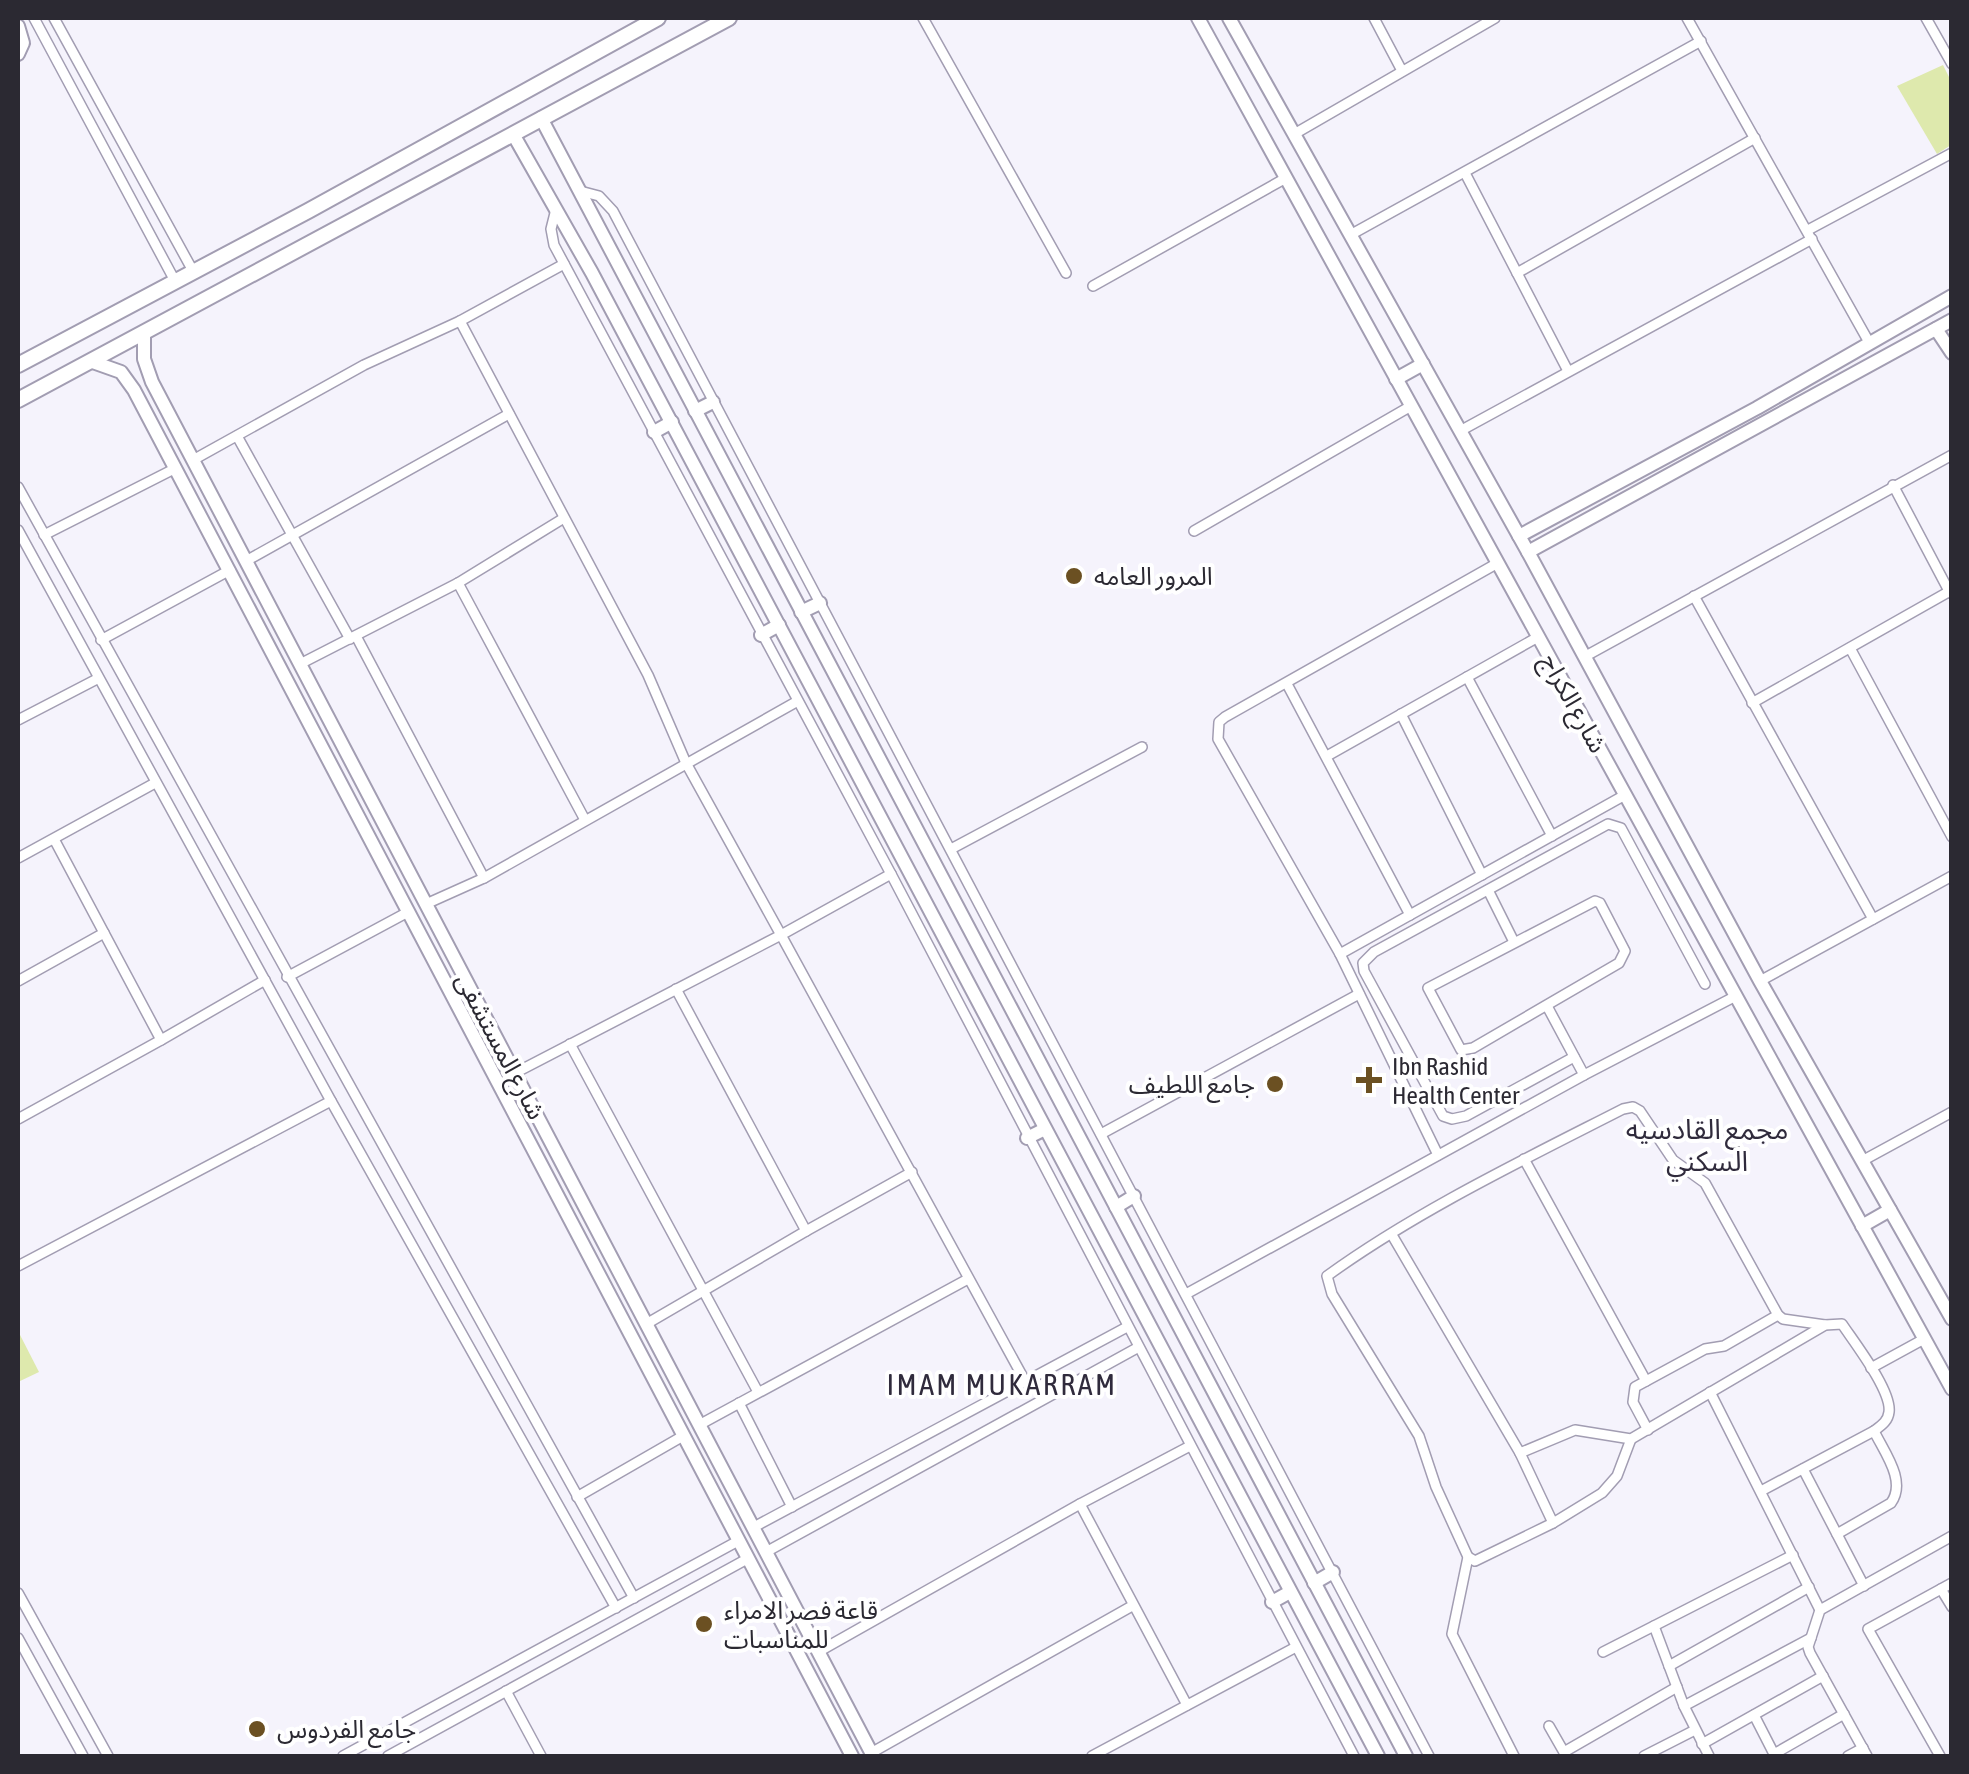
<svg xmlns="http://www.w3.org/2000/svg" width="1969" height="1774" font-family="'Asap Condensed','Noto Sans Arabic',sans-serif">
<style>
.grass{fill:#dee9ad}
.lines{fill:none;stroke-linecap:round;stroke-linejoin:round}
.street-casing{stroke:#a29db2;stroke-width:12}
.secondary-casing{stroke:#a29db2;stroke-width:16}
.primary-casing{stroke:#a29db2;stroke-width:18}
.street{stroke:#fff;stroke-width:9}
.secondary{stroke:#fff;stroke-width:12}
.primary{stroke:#fff;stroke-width:14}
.poi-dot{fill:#6b5022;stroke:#fff;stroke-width:4}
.labels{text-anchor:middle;stroke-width:8;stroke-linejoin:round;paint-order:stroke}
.poi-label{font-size:25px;fill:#2b2932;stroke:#fff;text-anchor:start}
.street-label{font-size:25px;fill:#2b2932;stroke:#fff}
.neighbourhood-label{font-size:28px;fill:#302b3c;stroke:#fff}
.quarter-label{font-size:30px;letter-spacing:2.5px;fill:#302b3c;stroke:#fff}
</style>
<rect width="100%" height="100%" fill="#f5f3fc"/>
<!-- grass -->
<g class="grass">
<path d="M1943,65L1951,81V145L1937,154L1897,86Z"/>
<path d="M18,1331L39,1372L18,1382Z"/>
</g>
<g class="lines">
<!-- street casing -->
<g class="street-casing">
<g id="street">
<path d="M34,18L175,281"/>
<path d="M54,18L193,271"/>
<path d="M923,18L1066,273"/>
<path d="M1374,18L1401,69"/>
<path d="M1687,18L1870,344"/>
<path d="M1926,18L1952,64"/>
<path d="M1296,133L1495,18"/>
<path d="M1465,173L1568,371"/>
<path d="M580,191L599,196L613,211L1429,1756"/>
<path d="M556,209L551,229L554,245L891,874L1354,1756"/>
<path d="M1808,230L1952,153"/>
<path d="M1352,234L1701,41"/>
<path d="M1517,273L1755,138"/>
<path d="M1093,286L1286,178"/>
<path d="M460,321L648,675L686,763L781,935L515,1073"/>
<path d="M1460,431L1812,239"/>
<path d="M237,436L350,639"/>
<path d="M193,460L364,365L460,321L564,264"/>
<path d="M1893,485L1950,593"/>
<path d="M18,487L634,1598"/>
<path d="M18,530L331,1101L616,1608"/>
<path d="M1194,531L1411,406"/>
<path d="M44,535L176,468"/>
<path d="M246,561L509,414"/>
<path d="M1496,564L1225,717L1219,722L1218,739L1340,954L1625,795"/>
<path d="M458,583L585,820"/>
<path d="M1694,596L1873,919"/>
<path d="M356,636L484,878"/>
<path d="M101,640L230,570"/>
<path d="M1850,648L1952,837"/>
<path d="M1584,657L1952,455"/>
<path d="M300,664L458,583L564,518"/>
<path d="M1467,677L1552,836"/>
<path d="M1287,684L1410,915"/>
<path d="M1752,703L1950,591"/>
<path d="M1401,714L1482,875"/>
<path d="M18,720L97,679"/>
<path d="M1327,756L1538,637"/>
<path d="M54,839L161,1040L265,980"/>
<path d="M951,849L1142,747"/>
<path d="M18,858L155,783"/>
<path d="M891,874L781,935L1025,1381"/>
<path d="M1488,890L1514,942"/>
<path d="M1595,901L1600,903L1625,951L1619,963L1473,1048L1461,1050L1428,988Z"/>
<path d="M426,904L484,878L796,702"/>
<path d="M1340,954L1438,1155"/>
<path d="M287,977L408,912"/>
<path d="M18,981L104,933"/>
<path d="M1760,981L1952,876"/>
<path d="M1547,1006L1584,1075"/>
<path d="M570,1044L758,1392"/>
<path d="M1574,1057L1466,1116L1452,1119L1443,1116L1364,971L1363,963L1374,952L1608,824L1621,828L1705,984"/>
<path d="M18,1119L161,1040"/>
<path d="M1101,1134L1359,994"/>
<path d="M1524,1159L1646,1381"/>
<path d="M1862,1161L1952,1112"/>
<path d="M806,1231L912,1172"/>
<path d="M1392,1235L1520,1453L1553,1523"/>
<path d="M18,1266L331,1101"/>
<path d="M1186,1294L1584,1075L1734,997"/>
<path d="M648,1323L806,1231L676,989"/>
<path d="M1871,1368L1924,1339"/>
<path d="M1710,1392L1820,1610"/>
<path d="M739,1403L792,1507"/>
<path d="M699,1425L968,1279"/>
<path d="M1648,1430L1633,1402L1635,1387L1705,1349L1724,1346L1778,1315"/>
<path d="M1520,1453L1575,1430L1631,1439L1825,1325L1842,1324C1854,1342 1892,1391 1889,1412C1888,1421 1882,1425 1874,1431L1761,1491"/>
<path d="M1803,1469L1864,1586"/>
<path d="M577,1497L683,1436"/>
<path d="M1080,1504L1187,1705"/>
<path d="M754,1527L1127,1327"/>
<path d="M1837,1534L1891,1503C1907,1481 1884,1452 1874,1431"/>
<path d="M766,1552L1137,1348"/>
<path d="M1468,1557L1475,1561L1553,1523L1602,1493L1617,1476L1631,1439"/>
<path d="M1941,1589L1952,1607"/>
<path d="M18,1593L108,1756"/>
<path d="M1654,1626L1684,1706L1709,1756"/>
<path d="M18,1638L83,1756"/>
<path d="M818,1652L1080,1504L1190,1446"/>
<path d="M1603,1652L1793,1555"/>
<path d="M1669,1666L1809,1587"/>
<path d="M506,1691L541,1756"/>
<path d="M1684,1706L1811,1638"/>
<path d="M1754,1715L1775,1756"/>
<path d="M1549,1726L1565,1754"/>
<path d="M1702,1744L1823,1676"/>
<path d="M1564,1752L1677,1687"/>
<path d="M871,1753L1132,1606"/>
<path d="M1774,1754L1844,1714"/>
<path d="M343,1756L738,1541"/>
<path d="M388,1756L747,1559"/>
<path d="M1092,1756L1296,1647"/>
<path d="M1514,1756L1452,1634L1468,1557L1436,1487L1419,1436L1332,1294L1327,1276C1415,1212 1525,1159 1623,1109L1633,1107L1640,1111L1673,1160L1705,1183L1778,1315L1783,1319L1825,1325"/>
<path d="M1644,1756L1695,1730"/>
<path d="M1848,1756L1863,1748"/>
<path d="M1867,1756L1810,1653L1808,1647L1820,1610L1952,1536"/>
<path d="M1940,1756L1868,1629L1952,1583"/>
</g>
</g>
<!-- secondary casing -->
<g class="secondary-casing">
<g id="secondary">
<path d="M1198,18L1952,1389"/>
<path d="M1229,18L1528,552L1760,981L1952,1319"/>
<path d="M18,26L23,43L18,54"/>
<path d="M541,118L1406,1756"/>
<path d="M513,134L592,273L1378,1756"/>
<path d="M1936,329L1952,353"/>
<path d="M144,332V359L152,382L873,1756"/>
<path d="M90,361L121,372L134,390L852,1756"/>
<path d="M1396,379L1423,364"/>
<path d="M695,411L713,402"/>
<path d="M654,432L672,422"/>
<path d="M1519,536L1757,408L1952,296"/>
<path d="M1528,552L1952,320"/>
<path d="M801,612L820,603"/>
<path d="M761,635L779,625"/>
<path d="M1027,1138L1045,1129"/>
<path d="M1116,1207L1134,1196"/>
<path d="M1862,1226L1890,1210"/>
<path d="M1314,1583L1333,1572"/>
<path d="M1272,1602L1290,1592"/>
</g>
</g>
<!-- primary casing -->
<g class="primary-casing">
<g id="primary">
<path d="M18,365L308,211L658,18"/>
<path d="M18,400L729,18"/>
</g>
</g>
<!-- street -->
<use href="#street" class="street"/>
<!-- secondary -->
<use href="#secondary" class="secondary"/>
<!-- primary -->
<use href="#primary" class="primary"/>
</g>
<!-- markers -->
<g class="poi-dot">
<circle cx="1074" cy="576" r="10"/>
<path d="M1364 1065h10v10h10v10h-10v10h-10v-10h-10v-10h10z"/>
<circle cx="1275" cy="1084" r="10"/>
<circle cx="704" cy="1624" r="10"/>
<circle cx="257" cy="1729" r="10"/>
</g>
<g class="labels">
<!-- poi labels -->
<g class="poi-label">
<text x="1094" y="585">المرور العامه</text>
<text x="1392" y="1075">Ibn Rashid<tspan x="1392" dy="29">Health Center</tspan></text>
<text x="1255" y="1093" text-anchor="end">جامع اللطیف</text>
<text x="724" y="1619">قاعة فصر الامراء<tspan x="724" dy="29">للمناسبات</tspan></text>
<text x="277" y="1738">جامع الفردوس</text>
</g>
<!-- street labels -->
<g class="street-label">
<text transform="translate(1574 703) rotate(61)" y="9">شارع الكراج</text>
<text transform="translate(501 1046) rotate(62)" y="9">شارع المستشفى</text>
</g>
<!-- neighbourhood labels -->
<g class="neighbourhood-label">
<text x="1707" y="1139">مجمع القادسيه<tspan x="1707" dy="32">السكني</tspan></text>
</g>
<!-- quarter labels -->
<g class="quarter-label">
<text x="1002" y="1395">IMAM MUKARRAM</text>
</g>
</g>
<!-- border -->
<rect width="1969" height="1774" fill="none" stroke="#2b2932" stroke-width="40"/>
</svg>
